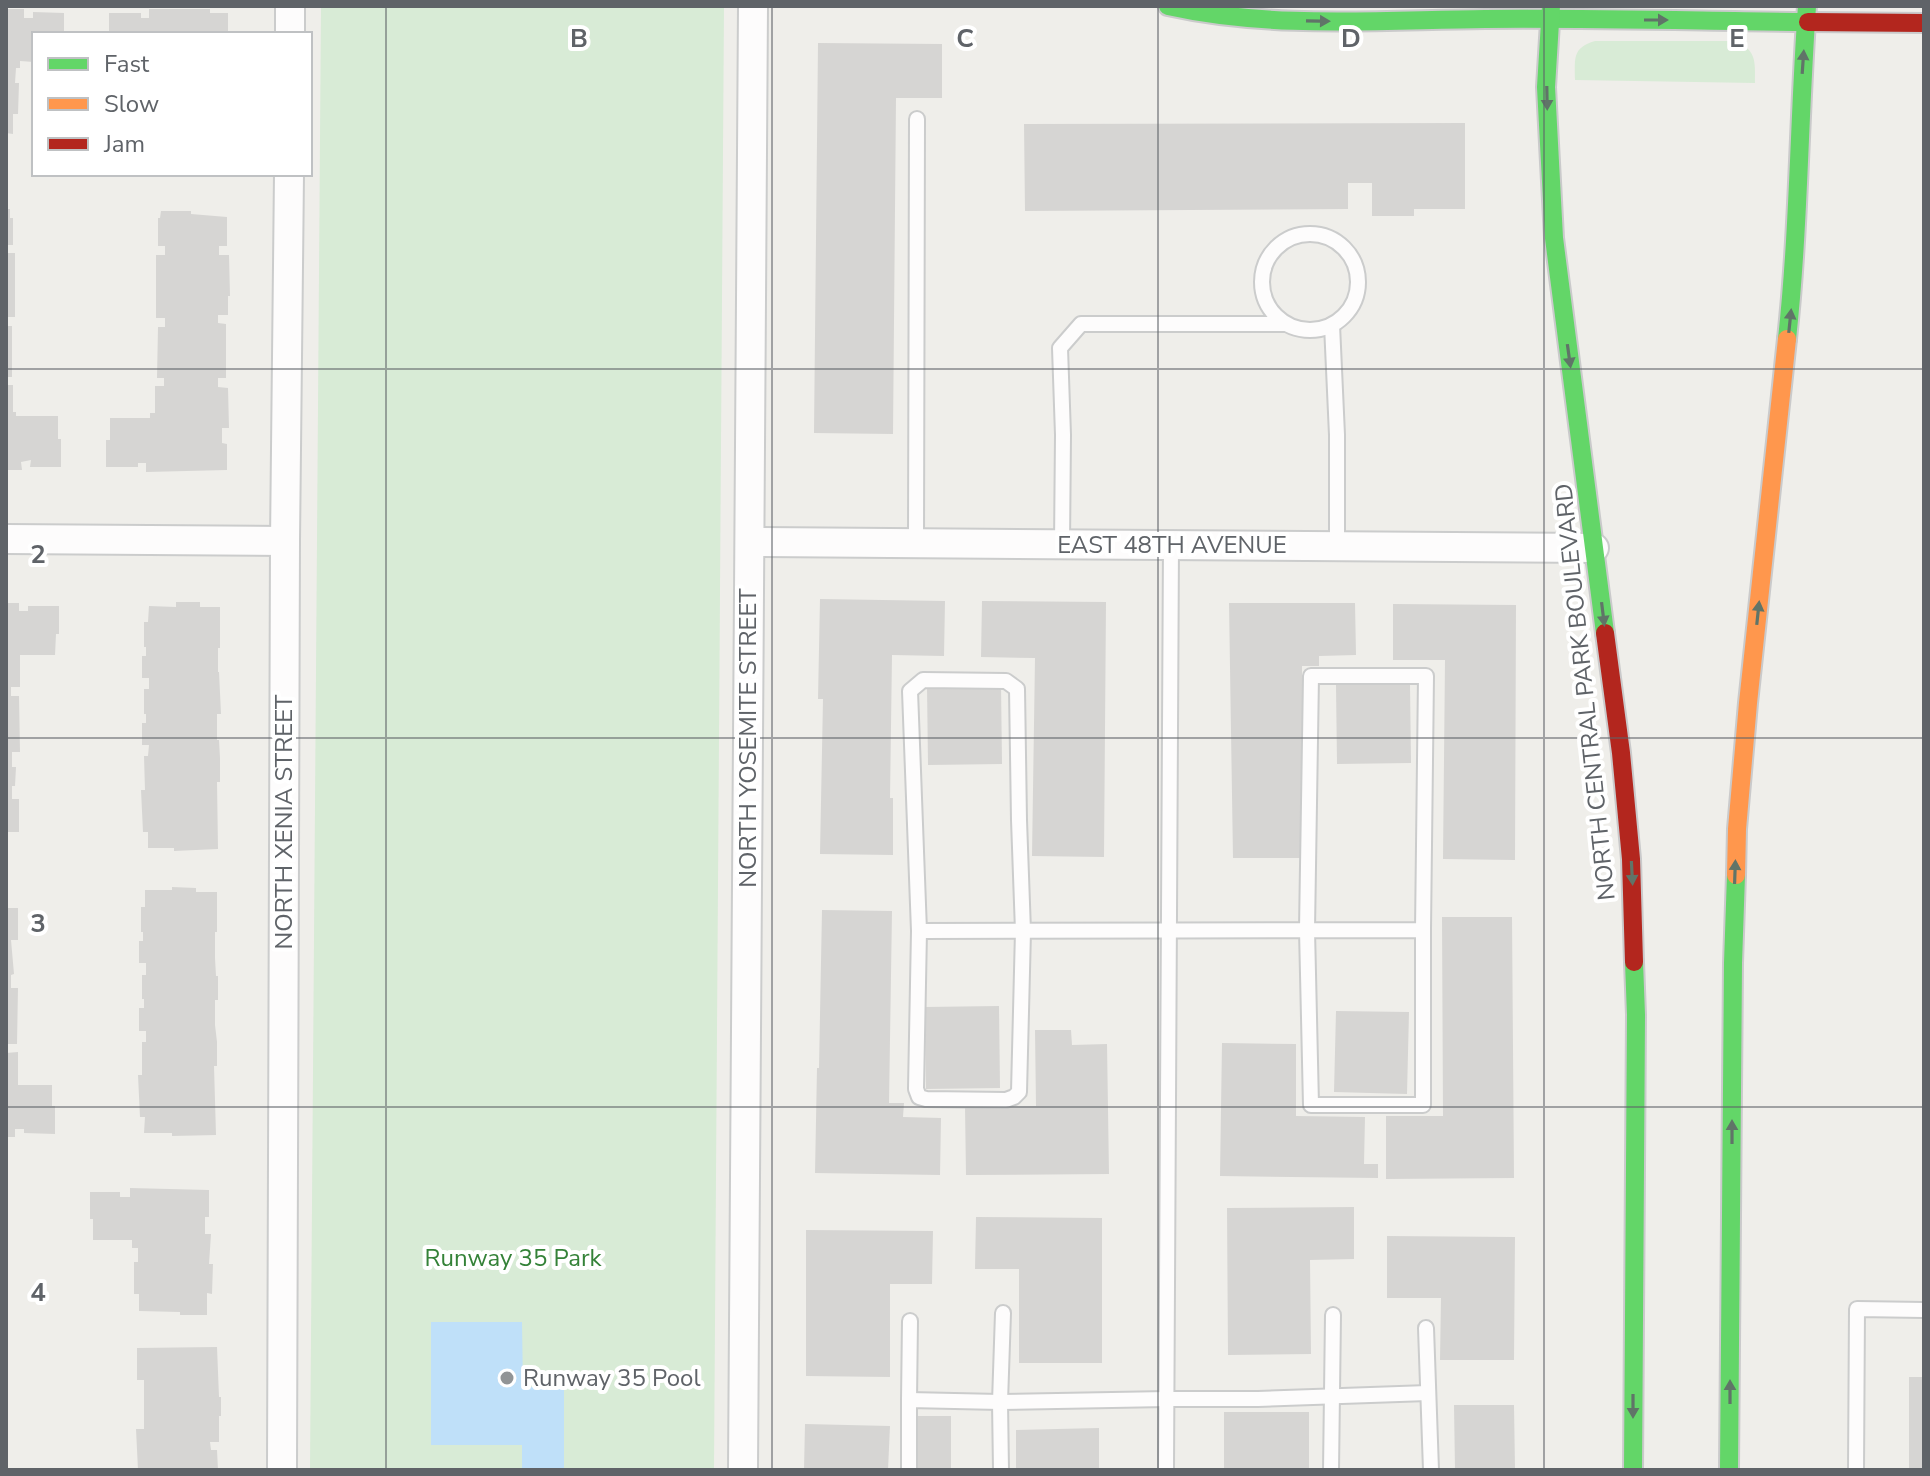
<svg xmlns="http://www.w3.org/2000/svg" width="1930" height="1476" font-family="'Nunito Sans',sans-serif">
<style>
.green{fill:#d8ebd6}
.water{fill:#bfe0f9}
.building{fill:#d6d5d3}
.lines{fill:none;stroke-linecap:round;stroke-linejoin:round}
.lane-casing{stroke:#cbcccc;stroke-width:18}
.street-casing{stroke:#cbcccc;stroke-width:32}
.fast-casing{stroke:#cacacb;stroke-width:22}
.slow-casing{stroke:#cacacb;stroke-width:22}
.jam-casing{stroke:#cacacb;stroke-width:22}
.lane{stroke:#fdfcfc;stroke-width:14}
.street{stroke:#fdfcfc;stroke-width:28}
.fast{stroke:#63d668;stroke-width:18}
.slow{stroke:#ff974d;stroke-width:18}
.jam{stroke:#b3261e;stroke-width:18}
.oneway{fill:#607468}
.grid{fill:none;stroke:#5f6368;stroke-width:2;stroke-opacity:0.55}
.poi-dot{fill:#919496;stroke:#fff;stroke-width:3}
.labels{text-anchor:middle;stroke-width:8;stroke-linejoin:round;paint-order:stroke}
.street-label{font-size:24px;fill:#5f6368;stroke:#fff}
.park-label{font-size:24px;fill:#348238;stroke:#fff}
.poi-label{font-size:24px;fill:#5f6368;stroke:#fff;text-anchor:start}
.grid-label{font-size:26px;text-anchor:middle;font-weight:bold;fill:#5f6368;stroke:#fff;stroke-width:8;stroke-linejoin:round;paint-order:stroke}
</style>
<rect width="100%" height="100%" fill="#efeeea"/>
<!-- green -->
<g class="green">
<path d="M321,6H724L714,1470H310Z"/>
<path d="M1595,41H1733C1757,49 1755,61 1755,83L1575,80C1575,58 1572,48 1595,41Z"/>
</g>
<!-- water -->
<path class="water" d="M431,1322H522L523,1387H564V1468H522V1445H431Z"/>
<!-- building -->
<g class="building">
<path d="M6,9H24V18H33V12L64,13V34H34V62L20,61V68H16L15,83H19L18,114H13V134L6,133Z"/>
<path d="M149,9H210V13H228V34H109V13H141V18H149Z"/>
<path d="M818,43L942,44V98H896L893,434L814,433Z"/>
<path d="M1465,123V209H1414V216H1372V183H1348V209L1025,211L1024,124Z"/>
<path d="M6,209H10V218H13V245H6Z"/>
<path d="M161,211H191V214L227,217V246H219V255H229L230,296H228V315H218V323L226,324V378H218V387L228,388L229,428H222V443L227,444V470L146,472V463H138V467H106V440H110V418H150V413H155V386H164V378H157L158,327H165V318H156V255H165V246H158V218H160Z"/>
<rect x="6" y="253" width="9" height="64"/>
<rect x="6" y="326" width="6" height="51"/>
<path d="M6,385H13V412H16V416H58V439H61V467H30L31,460L21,462L22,470H6Z"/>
<path d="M820,599L945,601L944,656L892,655L890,798H893V855L820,854L823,699H818Z"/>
<path d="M982,601L1106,602L1104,857L1032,856L1035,658L981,657Z"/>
<path d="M176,602H200V607H220V648H218V672H219L221,714H217V740H219L220,758V782H217L218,849L174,851V848H148V832H143L141,790H145L144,756H148L149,745H142V723H146V714H144V689H149V678H142V656H146V647H144V622H148L149,606L176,607Z"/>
<path d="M6,603H19V611H28V606H59V634H56L55,655H20V687H11V696H19L20,752H12V767H16L15,786H12V799H19V832H6Z"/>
<path d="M1229,603H1355L1356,655L1319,656V666H1302L1303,858H1233Z"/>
<path d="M1393,604L1516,605L1515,860L1443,859L1445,660H1393Z"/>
<path d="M1001,684L1002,764L928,765L927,685Z"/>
<path d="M1410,684L1411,763L1337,764L1336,685Z"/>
<path d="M172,887L196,888V892H217V932H215V958L216,976H218V1000H215V1025L217,1042V1066H214L216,1135L172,1136V1133H144L145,1117H140L138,1075H142V1042H146V1031H139V1008H144V999H142V975H146V963H139V941H143V932H141V907H145V890H172Z"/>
<path d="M6,908H18V940H11L14,974L11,975V988H18L17,1044H6Z"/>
<path d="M822,910L892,911L889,1103H904L903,1117L941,1118L940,1175L815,1173L817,1068H819Z"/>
<path d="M1442,917H1512L1514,1178L1386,1179V1116H1443Z"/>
<path d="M999,1006L1000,1088L926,1089L925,1007Z"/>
<path d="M1336,1011L1409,1012L1407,1094L1334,1092Z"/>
<path d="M1035,1030H1071L1072,1045L1107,1044L1109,1174L966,1175L965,1107L1036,1106Z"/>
<path d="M1222,1043L1296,1044V1116L1365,1117L1364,1164H1378V1178L1220,1176Z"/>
<path d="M18,1052V1085H52V1106H55V1134L24,1133V1129H15V1137H6V1053Z"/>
<path d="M130,1188L209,1190V1217H205V1234H211L209,1264H213L212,1294L207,1293V1315H180V1312L139,1311V1294H134V1262H138V1248H132V1240H93V1219H90V1192H120V1197H130Z"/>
<path d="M1354,1207V1259L1310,1260L1311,1354L1228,1355L1227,1208Z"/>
<path d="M976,1217L1102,1218V1363H1019V1269H975Z"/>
<path d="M806,1230L933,1231L932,1284H890V1377L806,1376Z"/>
<path d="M1387,1236L1515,1237L1514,1360H1440L1441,1298H1387Z"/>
<path d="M217,1347L219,1397H221V1416H219V1442H210L211,1450H217L218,1470H138L136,1429H144V1380H137V1348Z"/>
<rect x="1909" y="1377" width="15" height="93"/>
<path d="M1454,1405H1514L1515,1470H1455Z"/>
<rect x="1224" y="1412" width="85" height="58"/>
<path d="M916,1416H951V1470H917Z"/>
<path d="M805,1424L890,1426L888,1470H804Z"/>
<path d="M1099,1428V1470H1016V1430Z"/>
</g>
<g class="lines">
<!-- lane casing -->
<g class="lane-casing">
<g id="lane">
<circle cx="1310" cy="282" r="48"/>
<path d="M1332,325L1337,435V546"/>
<path d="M916,543L917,119"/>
<path d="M1062,544L1063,435L1060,348L1081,324H1285"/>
<path d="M923,680L1006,681L1017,689L1019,820L1023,931L1019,1092L1014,1097L1006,1100L926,1099L919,1097L916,1089L919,931L910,691Z"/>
<path d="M919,931C1087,931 1255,930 1423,930L1426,676H1311L1307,930L1311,1105H1423V930"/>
<path d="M1426,1328L1431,1470"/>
<path d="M909,1400L910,1321"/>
<path d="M909,1470V1400L1000,1402L1167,1399H1258L1428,1393"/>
<path d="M1001,1470L1000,1402L1003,1313"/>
<path d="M1166,1470L1171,544"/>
<path d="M1331,1470L1333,1315"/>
<path d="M1856,1470L1857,1309L1924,1310"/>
</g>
</g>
<!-- street casing -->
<g class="street-casing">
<g id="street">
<path d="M290,34V6"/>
<path d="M6,539L285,541"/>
<path d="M750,542L1594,548"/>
<path d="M282,1470L285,541L289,174"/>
<path d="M743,1470L753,6"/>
</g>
</g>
<!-- fast casing -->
<g class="fast-casing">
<g id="fast">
<path d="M1168,6C1271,29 1380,20 1485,19C1593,18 1701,21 1808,22"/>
<path d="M1551,6L1546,87L1554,238L1605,633"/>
<path d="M1787,339C1799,229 1799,117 1807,6"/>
<path d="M1633,1470L1636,1015L1634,962"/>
<path d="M1729,1470L1733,963L1736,875"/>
</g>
</g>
<!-- slow casing -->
<g class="slow-casing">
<path id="slow" d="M1736,875L1737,829L1748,703L1787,339"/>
</g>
<!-- jam casing -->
<g class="jam-casing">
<g id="jam">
<path d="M1808,22L1924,23"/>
<path d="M1605,633L1621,753L1631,859L1634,962"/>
</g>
</g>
<!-- lane -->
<use href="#lane" class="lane"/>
<!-- street -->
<use href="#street" class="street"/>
<!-- fast -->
<use href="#fast" class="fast"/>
<!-- slow -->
<use href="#slow" class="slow"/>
<!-- jam -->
<use href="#jam" class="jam"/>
</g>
<!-- one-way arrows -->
<defs><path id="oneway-solid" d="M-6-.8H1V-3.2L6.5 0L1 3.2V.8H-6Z" transform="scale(2)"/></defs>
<g class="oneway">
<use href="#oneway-solid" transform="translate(1656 20)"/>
<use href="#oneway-solid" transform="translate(1318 21) rotate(1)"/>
<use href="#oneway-solid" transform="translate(1803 62) rotate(-86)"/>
<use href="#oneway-solid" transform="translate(1547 98) rotate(89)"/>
<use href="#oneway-solid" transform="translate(1790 321) rotate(-84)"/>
<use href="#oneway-solid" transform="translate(1569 356) rotate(82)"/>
<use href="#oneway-solid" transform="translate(1758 613) rotate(-84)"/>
<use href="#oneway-solid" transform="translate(1603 614) rotate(83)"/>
<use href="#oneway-solid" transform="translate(1735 872) rotate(-88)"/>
<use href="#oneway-solid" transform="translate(1632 873) rotate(87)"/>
<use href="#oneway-solid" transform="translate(1732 1132) rotate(-90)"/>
<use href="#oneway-solid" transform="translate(1730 1392) rotate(-90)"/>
<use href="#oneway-solid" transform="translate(1633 1406) rotate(90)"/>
</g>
<!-- grid -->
<path class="grid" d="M386,6V1470M772,6V1470M1158,6V1470M1544,6V1470M6,369H1924M6,738H1924M6,1107H1924"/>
<!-- markers -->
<circle class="poi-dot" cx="507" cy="1378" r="8"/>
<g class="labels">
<!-- street labels -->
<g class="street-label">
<text x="1172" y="553">EAST 48TH AVENUE</text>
<text transform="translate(1585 692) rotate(-96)" y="8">NORTH CENTRAL PARK BOULEVARD</text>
<text transform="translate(748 738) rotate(-90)" y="8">NORTH YOSEMITE STREET</text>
<text transform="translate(284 822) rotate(-90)" y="8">NORTH XENIA STREET</text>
</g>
<!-- park labels -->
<g class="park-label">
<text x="513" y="1266">Runway 35 Park</text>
</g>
<!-- poi labels -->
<g class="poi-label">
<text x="523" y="1386">Runway 35 Pool</text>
</g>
</g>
<g class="grid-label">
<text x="579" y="47">B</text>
<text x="965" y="47">C</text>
<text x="1351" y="47">D</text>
<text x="1737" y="47">E</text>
<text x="38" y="563">2</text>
<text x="38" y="932">3</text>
<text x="38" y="1301">4</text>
</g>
<!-- border -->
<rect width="1930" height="1476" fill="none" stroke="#5f6368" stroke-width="16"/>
<!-- legend -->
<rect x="32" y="32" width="280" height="144" fill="#ffffff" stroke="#bfc1c3" stroke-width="2"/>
<rect x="48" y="58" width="40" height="12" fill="#63d668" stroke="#bfc1c3" stroke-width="2"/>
<text x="104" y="72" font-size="24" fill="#5f6368">Fast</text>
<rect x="48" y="98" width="40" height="12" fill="#ff974d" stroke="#bfc1c3" stroke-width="2"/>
<text x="104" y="112" font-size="24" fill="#5f6368">Slow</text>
<rect x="48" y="138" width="40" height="12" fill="#b3261e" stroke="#bfc1c3" stroke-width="2"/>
<text x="104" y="152" font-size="24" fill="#5f6368">Jam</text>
</svg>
